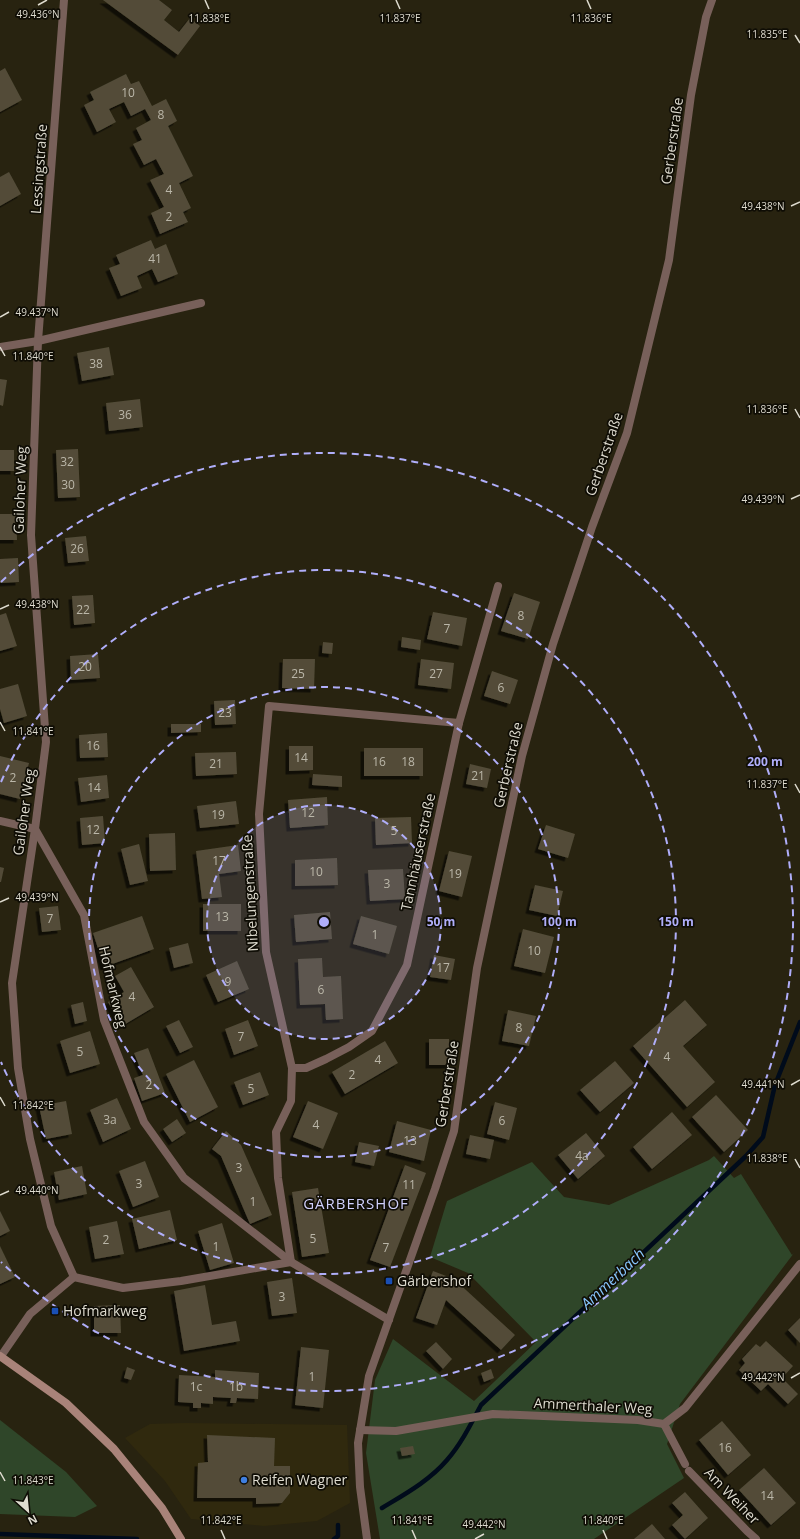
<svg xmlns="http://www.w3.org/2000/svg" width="800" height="1539" font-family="'Open Sans',sans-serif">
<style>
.built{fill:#30290e}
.green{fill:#2f4629}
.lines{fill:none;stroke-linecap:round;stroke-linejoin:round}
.stream{stroke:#000b1b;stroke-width:4.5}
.building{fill:#524c38;filter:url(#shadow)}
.minor{stroke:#78605a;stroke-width:8}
.tertiary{stroke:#78605a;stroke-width:8}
.secondary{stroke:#a98379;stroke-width:8}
.ticks{fill:none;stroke:#dedbcf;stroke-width:1.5}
.ring{fill:none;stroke:#b0aefa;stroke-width:2;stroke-dasharray:7 5}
.transit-dot{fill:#1a4fb4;stroke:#0f0d05;stroke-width:1.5}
.shop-dot{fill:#3f7fe0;stroke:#0f0d05;stroke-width:1.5}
.labels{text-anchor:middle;stroke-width:3.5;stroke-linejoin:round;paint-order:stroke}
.number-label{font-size:12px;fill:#bbb7a9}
.street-label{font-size:14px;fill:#dedbcf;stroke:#0f0d05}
.poi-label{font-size:14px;fill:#dedbcf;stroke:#0f0d05;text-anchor:start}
.neighbourhood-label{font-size:15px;letter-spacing:1px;fill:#d0d0fb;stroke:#0f0d05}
.water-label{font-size:15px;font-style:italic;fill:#88c7ff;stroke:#0f0d05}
.ticks-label{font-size:10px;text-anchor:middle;fill:#dedbcf;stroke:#0f0d05;stroke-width:3.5;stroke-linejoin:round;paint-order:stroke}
.centre{fill:#b0aefa;stroke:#0f0d05;stroke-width:2}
.ring-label{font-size:12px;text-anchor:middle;font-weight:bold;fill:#b0aefa;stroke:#0f0d05;stroke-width:3.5;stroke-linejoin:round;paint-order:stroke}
</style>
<defs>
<filter id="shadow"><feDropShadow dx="-3.5" dy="3.5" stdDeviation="0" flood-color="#0009"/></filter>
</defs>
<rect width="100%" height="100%" fill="#282310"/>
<!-- built -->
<path class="built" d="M184,1423L347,1425L350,1503L317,1521L264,1526L191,1519L165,1481L125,1438L150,1424Z"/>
<!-- green -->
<g class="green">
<path d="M714,1156L734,1178L741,1174L792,1255L794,1253L680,1404L667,1444L684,1478L594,1539H380L366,1453L375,1380L393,1339L474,1401L536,1342L468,1273L430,1257L447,1201L532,1162L564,1197L609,1205L709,1160Z"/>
<path d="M0,1420L66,1472L97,1506L75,1517L0,1514Z"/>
</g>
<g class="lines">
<!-- stream -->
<g class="stream">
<path d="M382,1508C405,1494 429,1481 447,1460C461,1444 471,1424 481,1405L746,1156L763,1137L775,1085L800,1022"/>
<path d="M0,1534L137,1539"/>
<path d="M334,1539L338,1536V1525"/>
</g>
</g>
<!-- building -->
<g class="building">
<path d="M103,0H159L172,10L164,20L179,32L190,18L200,26L178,55Z"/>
<path d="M5,68L22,100L0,112V71Z"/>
<path d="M126,74L131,84L139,81L152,106L166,99L177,121L168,126L193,176L179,183L191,208L183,212L188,222L160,234L151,213L164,207L150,180L164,174L156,159L144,165L133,144L142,140L136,128L151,120L145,109L131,116L124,102L109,109L116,122L97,132L84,105L94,100L90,92Z"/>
<path d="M9,172L21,194L0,206V177Z"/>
<path d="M151,240L155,249L166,244L178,274L158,282L152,269L137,276L142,288L121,296L109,268L120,264L116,255Z"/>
<path d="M109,347L114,375L82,381L77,353Z"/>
<path d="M0,379L7,380L3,406L0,405Z"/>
<path d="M140,399L143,427L109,431L106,403Z"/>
<path d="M78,449L80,497L58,498L56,450Z"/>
<rect x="0" y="450" width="14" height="21"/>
<path d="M0,514H16L17,540H0Z"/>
<path d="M86,536L89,561L68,563L65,538Z"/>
<path d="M18,558L19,582L0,583V559Z"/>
<path d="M514,593L540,602L528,639L501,631Z"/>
<path d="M93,595L95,623L74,625L72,596Z"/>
<path d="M433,612L467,618L462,646L427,639Z"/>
<path d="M6,613L17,646L0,651V615Z"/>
<path d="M402,637L421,640L420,650L401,647Z"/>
<path d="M323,642L333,643L332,654L322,653Z"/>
<path d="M98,654L100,678L71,680L70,656Z"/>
<path d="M283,659H315L314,689L282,688Z"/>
<path d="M421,659L454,663L451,689L418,685Z"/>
<path d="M492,671L518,680L510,704L484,696Z"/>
<path d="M18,684L27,716L4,723L0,709V689Z"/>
<path d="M235,700L236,724L215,725L214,701Z"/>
<path d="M171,724H201V732L171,733Z"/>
<path d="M107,733L108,757L80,758L79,735Z"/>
<path d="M289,746H313V770L289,771Z"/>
<rect x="364" y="748" width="59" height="28"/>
<path d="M236,752L237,774L196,776L195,753Z"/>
<path d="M0,756L29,763L20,799L0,794Z"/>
<path d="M470,764L491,769L487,788L466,784Z"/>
<path d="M313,774L342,776V787L312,785Z"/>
<path d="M107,775L109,798L81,802L78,778Z"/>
<path d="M327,797L328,825L290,828L288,800Z"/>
<path d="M236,801L239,824L200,828L197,806Z"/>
<path d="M103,816L105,843L82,845L80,818Z"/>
<path d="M411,817L412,843L376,845L375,818Z"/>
<path d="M546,825L575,834L568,858L538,849Z"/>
<path d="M175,833L176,870L150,871L149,834Z"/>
<path d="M139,844L148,881L130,885L121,849Z"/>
<path d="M238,845L241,871L219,874L222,897L202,899L196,851Z"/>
<path d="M449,851L472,856L462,897L439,891Z"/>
<path d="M337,858L338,885L295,886V860Z"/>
<path d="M0,867L4,868L1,882H0Z"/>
<path d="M403,869L405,899L370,901L368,870Z"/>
<path d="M535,885L563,891L557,916L529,910Z"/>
<rect x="203" y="904" width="38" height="27"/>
<path d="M58,906L61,930L42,932L39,908Z"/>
<path d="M330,912L332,939L296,942L294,915Z"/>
<path d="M142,916L154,949L104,967L93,933Z"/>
<path d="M361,916L397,926L389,954L353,944Z"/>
<path d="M523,929L554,937L545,973L514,966Z"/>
<path d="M188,943L193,963L174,968L169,948Z"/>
<path d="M434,955L455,959L451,980L430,977Z"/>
<path d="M322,958L323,977L341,976L343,1019L326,1020L325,1004L300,1005L298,959Z"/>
<path d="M237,961L249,989L218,1002L206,975Z"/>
<path d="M131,967L154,1007L122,1026L108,1002L124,992L115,976Z"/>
<path d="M685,1000L707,1025L683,1046L715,1082L687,1107L633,1046Z"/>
<path d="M83,1002L87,1021L75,1024L71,1005Z"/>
<path d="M508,1010L536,1016L529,1046L502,1041Z"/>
<path d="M179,1020L193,1047L180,1053L166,1026Z"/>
<path d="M248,1020L258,1046L234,1055L225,1029Z"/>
<path d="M90,1031L100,1064L70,1073L60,1041Z"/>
<rect x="429" y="1039" width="20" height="26"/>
<path d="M385,1041L398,1063L345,1094L332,1072Z"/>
<path d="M148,1048L165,1093L142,1101L134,1078L143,1075L134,1053Z"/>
<path d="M194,1060L218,1107L190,1122L166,1074Z"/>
<path d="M615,1061L634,1083L600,1112L580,1090Z"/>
<path d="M260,1072L269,1095L243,1105L234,1082Z"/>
<path d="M716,1095L748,1130L724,1152L692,1117Z"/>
<path d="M117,1098L131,1129L103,1142L90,1110Z"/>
<path d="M66,1101L72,1134L46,1139L39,1106Z"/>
<path d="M308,1101L338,1113L323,1149L293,1137Z"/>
<path d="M495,1102L517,1108L509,1140L487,1134Z"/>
<path d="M672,1112L692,1135L652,1169L633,1147Z"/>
<path d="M177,1119L186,1133L172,1142L163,1129Z"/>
<path d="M397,1121L431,1130L424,1161L389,1152Z"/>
<path d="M226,1131L241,1145L272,1215L250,1224L221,1156L212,1149Z"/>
<path d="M586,1133L605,1156L578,1179L558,1155Z"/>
<path d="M470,1135L494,1140L490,1159L466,1154Z"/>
<path d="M359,1142L379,1146L374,1166L355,1162Z"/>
<path d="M145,1161L159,1197L133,1207L119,1171Z"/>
<path d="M405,1165L426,1173L390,1267L370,1260Z"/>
<path d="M82,1166L87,1194L59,1200L54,1172Z"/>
<path d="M318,1188L329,1253L302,1257L292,1192Z"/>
<path d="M170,1210L177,1240L139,1249L132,1219Z"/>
<path d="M0,1211L10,1231L0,1236Z"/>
<path d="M117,1221L124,1254L95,1259L89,1227Z"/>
<path d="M222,1223L234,1263L210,1270L198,1231Z"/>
<path d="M0,1246L15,1277L0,1284Z"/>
<path d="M433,1271L454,1279L515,1335L501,1350L446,1300L437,1325L416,1318Z"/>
<path d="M292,1278L297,1313L272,1316L267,1282Z"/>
<path d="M205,1285L212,1325L236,1321L240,1341L184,1351L174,1291Z"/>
<path d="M120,1305L121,1333H94V1306Z"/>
<path d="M800,1318V1343L788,1330Z"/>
<path d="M766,1341L793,1366L782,1378L798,1394L788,1404L768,1384L761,1391L739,1370L745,1363L742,1359L756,1344L760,1347Z"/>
<path d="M436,1342L452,1359L443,1369L426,1351Z"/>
<path d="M301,1347L329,1350L323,1408L295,1405Z"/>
<path d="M127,1367L135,1370L131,1380L124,1378Z"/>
<path d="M491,1369L494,1378L484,1382L481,1373Z"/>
<path d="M215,1370L259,1373L258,1399L237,1398L236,1403H230L231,1398L213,1397V1404L201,1403V1408H193V1403L178,1402L179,1375L215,1377Z"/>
<path d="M722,1421L751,1455L728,1475L699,1440Z"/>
<path d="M207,1435L275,1438L274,1466H290V1493L282,1503L256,1504V1498H197L198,1463L208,1462Z"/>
<path d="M413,1446L415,1454L402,1456L400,1448Z"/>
<path d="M764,1468L796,1503L771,1525L739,1490Z"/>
<path d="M685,1492L708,1518L685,1539L672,1525L683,1515L672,1503Z"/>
<path d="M652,1524L665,1539H634Z"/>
</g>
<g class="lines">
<!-- minor -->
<g class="minor">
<path d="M64,0L38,341L31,535L46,742L35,829L12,983L18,1068L30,1139L51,1226L74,1277"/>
<path d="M0,347L38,341L201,303"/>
<path d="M0,821L35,829L84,915L104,1020L144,1122L184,1178L291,1262L389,1320"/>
<path d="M292,1068H306L326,1059L349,1047L372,1031L407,965L459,723L498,586"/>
<path d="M291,1262L278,1178L276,1132L291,1101L292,1068L266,952L259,814L269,706L459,723"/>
<path d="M74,1277L123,1288L181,1281L291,1262"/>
<path d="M1,1356L30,1314L74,1277"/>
<path d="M664,1424L685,1464"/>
<path d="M360,1430L396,1431L493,1414L638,1420L664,1424L685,1408L800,1264"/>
<path d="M689,1471L747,1531L756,1539"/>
</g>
<!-- tertiary -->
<path class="tertiary" d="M367,1539L360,1487L358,1443L369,1376L435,1189L454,1131L477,968L522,756L553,644L592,527L627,433L669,260L691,95L706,17L712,0"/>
<!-- secondary -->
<path class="secondary" d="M0,1356L66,1403L114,1449L162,1508L181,1539"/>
</g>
<!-- ticks -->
<path class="ticks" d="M205,0L209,9M396,0L400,9M587,0L591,9M38,5L47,0M795,35L800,43M791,206L800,202M0,317L9,312M0,347L5,356M795,409L800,418M791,499L800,495M0,609L9,605M0,722L5,731M795,784L800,793M0,902L9,898M791,1085L800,1080M0,1097L5,1106M795,1159L800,1168M0,1195L9,1191M791,1378L800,1373M0,1472L5,1481M221,1530L225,1539M412,1530L416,1539M603,1530L607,1539M475,1539L484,1534"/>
<!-- distance rings -->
<circle cx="324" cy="922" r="117" fill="#b0aefa" fill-opacity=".12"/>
<g class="ring">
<circle cx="324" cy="922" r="117"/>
<circle cx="324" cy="922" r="235"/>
<path d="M1 782A352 352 0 1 1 1 1062"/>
<path d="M1 582A469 469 0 1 1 1 1262"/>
</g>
<!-- markers -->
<g class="transit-dot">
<rect x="385" y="1277" width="8" height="8" rx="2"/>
<rect x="51" y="1307" width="8" height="8" rx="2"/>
</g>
<circle class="shop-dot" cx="244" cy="1480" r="4"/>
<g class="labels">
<!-- number labels -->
<g class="number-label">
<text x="128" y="97">10</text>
<text x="161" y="119">8</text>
<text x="169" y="194">4</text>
<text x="169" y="221">2</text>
<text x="155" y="263">41</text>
<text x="96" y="368">38</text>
<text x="125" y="419">36</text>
<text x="67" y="466">32</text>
<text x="68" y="489">30</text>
<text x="77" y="553">26</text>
<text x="83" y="614">22</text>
<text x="521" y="620">8</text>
<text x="447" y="633">7</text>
<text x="85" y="671">20</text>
<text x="298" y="678">25</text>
<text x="436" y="678">27</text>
<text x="501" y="692">6</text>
<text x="225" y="717">23</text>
<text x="93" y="750">16</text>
<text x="301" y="762">14</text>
<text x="379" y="766">16</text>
<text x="408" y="766">18</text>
<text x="216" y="768">21</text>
<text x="478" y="780">21</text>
<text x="13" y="782">2</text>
<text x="94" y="792">14</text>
<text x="308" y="817">12</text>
<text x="218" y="819">19</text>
<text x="93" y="834">12</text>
<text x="394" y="835">5</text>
<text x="219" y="865">17</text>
<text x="316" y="876">10</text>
<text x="455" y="878">19</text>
<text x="387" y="888">3</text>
<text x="222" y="921">13</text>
<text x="50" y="923">7</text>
<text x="375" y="939">1</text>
<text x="534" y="955">10</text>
<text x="443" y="972">17</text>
<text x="228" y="986">9</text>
<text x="321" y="994">6</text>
<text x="132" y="1001">4</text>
<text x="519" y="1032">8</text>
<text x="241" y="1041">7</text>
<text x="80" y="1056">5</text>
<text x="667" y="1061">4</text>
<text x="378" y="1064">4</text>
<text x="352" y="1079">2</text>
<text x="149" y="1089">2</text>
<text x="251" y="1093">5</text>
<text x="110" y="1124">3a</text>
<text x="502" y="1125">6</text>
<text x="316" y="1129">4</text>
<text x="410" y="1145">13</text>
<text x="582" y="1160">4a</text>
<text x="239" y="1172">3</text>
<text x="139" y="1188">3</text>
<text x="409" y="1189">11</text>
<text x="253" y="1206">1</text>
<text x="313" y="1243">5</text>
<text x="106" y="1244">2</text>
<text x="216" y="1251">1</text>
<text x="386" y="1252">7</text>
<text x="282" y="1301">3</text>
<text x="312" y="1381">1</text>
<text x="196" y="1391">1c</text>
<text x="236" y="1391">1b</text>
<text x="725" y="1452">16</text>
<text x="767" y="1500">14</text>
</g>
<!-- street labels -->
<g class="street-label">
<text transform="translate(672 141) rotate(-82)" y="5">Gerberstraße</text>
<text transform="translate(39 169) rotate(-86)" y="5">Lessingstraße</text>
<text transform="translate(604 454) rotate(-71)" y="5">Gerberstraße</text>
<text transform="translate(20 490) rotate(-88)" y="5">Gailoher Weg</text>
<text transform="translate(508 765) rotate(-77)" y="5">Gerberstraße</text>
<text transform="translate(24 812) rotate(-82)" y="5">Gailoher Weg</text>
<text transform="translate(418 852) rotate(-78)" y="5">Tannhäuserstraße</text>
<text transform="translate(250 893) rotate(-93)" y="5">Nibelungenstraße</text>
<text transform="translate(113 987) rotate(77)" y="5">Hofmarkweg</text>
<text transform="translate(447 1084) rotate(-81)" y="5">Gerberstraße</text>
<text transform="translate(593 1406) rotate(3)" y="5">Ammerthaler Weg</text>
<text transform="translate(732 1496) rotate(46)" y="5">Am Weiher</text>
</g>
<!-- poi labels -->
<g class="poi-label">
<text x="397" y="1286">Gärbershof</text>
<text x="63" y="1316">Hofmarkweg</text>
<text x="252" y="1485">Reifen Wagner</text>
</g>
<!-- neighbourhood labels -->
<g class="neighbourhood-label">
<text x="356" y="1209">GÄRBERSHOF</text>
</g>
<!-- water labels -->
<g class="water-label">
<text transform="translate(613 1279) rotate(-43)" y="5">Ammerbach</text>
</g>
</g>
<g class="ticks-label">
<text x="38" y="18">49.436°N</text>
<text x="209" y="22">11.838°E</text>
<text x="400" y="22">11.837°E</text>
<text x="591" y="22">11.836°E</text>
<text x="767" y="38">11.835°E</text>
<text x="763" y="210">49.438°N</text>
<text x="37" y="316">49.437°N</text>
<text x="33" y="360">11.840°E</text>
<text x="767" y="413">11.836°E</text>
<text x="763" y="503">49.439°N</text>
<text x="37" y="608">49.438°N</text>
<text x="33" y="735">11.841°E</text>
<text x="767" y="788">11.837°E</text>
<text x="37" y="901">49.439°N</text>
<text x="763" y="1088">49.441°N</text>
<text x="33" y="1109">11.842°E</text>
<text x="767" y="1162">11.838°E</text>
<text x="37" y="1194">49.440°N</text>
<text x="763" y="1381">49.442°N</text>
<text x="33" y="1484">11.843°E</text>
<text x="221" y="1524">11.842°E</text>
<text x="412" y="1524">11.841°E</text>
<text x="603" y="1524">11.840°E</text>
<text x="484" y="1528">49.442°N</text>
</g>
<circle cx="324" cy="922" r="6" class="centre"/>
<g class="ring-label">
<text x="765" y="766">200 m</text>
<text x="441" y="926">50 m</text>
<text x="559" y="926">100 m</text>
<text x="676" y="926">150 m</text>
</g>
<!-- north arrow -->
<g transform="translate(28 1511) rotate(153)" stroke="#0f0d05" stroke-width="3" paint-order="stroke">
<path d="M0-3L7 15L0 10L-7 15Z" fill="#dedbcf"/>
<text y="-6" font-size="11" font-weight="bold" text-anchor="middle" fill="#dedbcf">N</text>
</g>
</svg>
